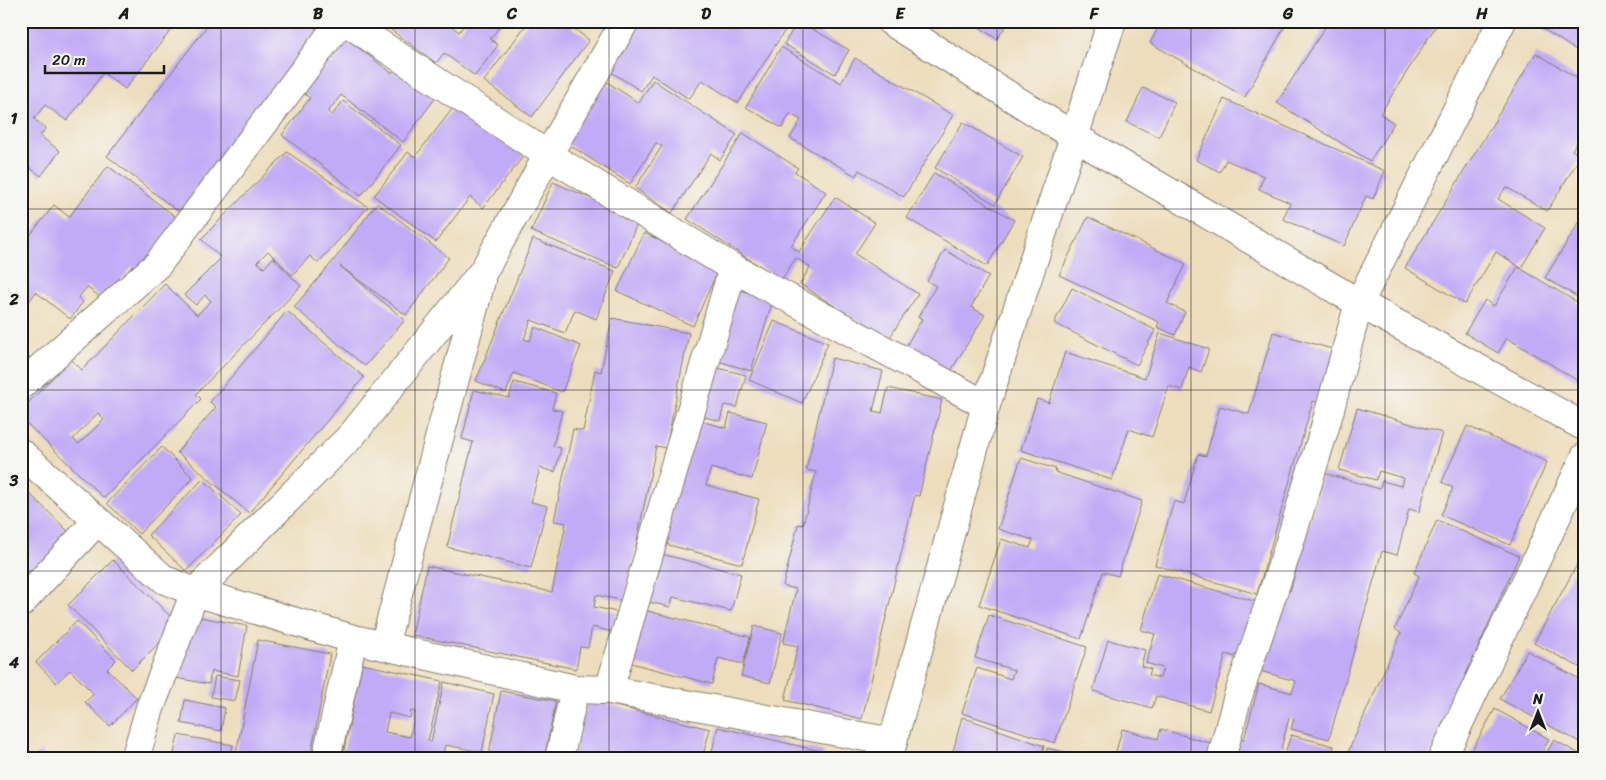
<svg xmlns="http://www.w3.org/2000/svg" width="1606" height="780" font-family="Sriracha,sans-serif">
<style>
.building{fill:#c2abf6;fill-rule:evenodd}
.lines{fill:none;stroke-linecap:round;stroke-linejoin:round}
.minor-casing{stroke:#847c6c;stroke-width:30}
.minor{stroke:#fff;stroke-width:28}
.grid{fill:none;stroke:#1c1c1c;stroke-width:1;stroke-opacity:0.55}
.neatline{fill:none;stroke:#1c1c1c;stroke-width:2}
.grid-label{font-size:16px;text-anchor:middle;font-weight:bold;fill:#1c1c1c}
</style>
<rect width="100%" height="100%" fill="#f6f6f2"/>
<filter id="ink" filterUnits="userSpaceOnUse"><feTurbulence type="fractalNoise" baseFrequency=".02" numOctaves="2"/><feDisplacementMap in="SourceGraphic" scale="10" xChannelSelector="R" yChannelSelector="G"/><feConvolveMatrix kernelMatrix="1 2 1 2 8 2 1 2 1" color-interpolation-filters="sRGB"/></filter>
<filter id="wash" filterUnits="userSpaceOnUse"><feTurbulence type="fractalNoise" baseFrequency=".0096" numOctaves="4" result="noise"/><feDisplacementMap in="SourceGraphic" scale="20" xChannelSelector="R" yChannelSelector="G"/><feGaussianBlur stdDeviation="1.12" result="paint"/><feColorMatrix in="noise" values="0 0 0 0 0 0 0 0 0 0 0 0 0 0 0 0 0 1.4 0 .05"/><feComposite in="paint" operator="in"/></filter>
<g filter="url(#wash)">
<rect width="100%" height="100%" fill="#edddbc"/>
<g id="blocks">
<!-- building -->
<g class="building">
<path d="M21,21H178L125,89L103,73L67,121L45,105L34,119L46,128L40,136L60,151L41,176L29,167L27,170L21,165Z"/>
<path d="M211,21H306L320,32L180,213L107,156Z"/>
<path d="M379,21H445L459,32L467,21H504L490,39L498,45L475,76L444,53L436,63Z"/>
<path d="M529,21H564L589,40L532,117L484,81Z"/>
<path d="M636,21H791L738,103L702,80L689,99L652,75L641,91L605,68Z"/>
<path d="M798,21L849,50L835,74L784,44Z"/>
<path d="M970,21H1009L997,39Z"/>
<path d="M1162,21H1288L1245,97L1150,43Z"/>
<path d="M1329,21H1439L1380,114L1394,123L1370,161L1277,103Z"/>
<path d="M1531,21H1585V56Z"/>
<path d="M344,37L392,73L396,68L436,97L403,142L341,95L328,112L332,115L343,101L401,145L361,196L282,135L310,98L302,92Z"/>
<path d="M781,47L841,83L855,58L953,115L904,197L859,170L856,176L790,138L801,120L790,114L782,128L746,107Z"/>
<path d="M1536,53L1585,83V129L1572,150L1581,156L1547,211L1506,187L1498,199L1545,228L1521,268L1496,252L1465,304L1405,268Z"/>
<path d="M604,80L639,103L653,80L737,135L720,160L711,153L672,213L635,188L662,146L656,143L630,184L565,142Z"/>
<path d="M1143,88L1175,102L1159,137L1127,122Z"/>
<path d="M1224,99L1385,171L1373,199L1366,196L1344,246L1283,219L1290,203L1259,189L1264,176L1226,160L1220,172L1196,160Z"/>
<path d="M457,103L525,154L483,208L470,197L436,242L374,196L408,152L415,157Z"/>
<path d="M963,122L1023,157L995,204L935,168Z"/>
<path d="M743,133L798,168L795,172L826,192L791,246L799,252L835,197L875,223L855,254L918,294L888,340L800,284L810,267L796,258L781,280L687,219Z"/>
<path d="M287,152L368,207L318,263L310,256L292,275L268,251L257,262L264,268L273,258L301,286L196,394L201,399L104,498L21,418V410L71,359L82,370L165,284L197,315L211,301L205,295L196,305L184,295L221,258L201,239ZM98,413L104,419L79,444L73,439Z"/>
<path d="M108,166L180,220L140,272L132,266L105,301L87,287L78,298L83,302L70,319L36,292L27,304L21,300V264L26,258L21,254V247L54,205L69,217Z"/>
<path d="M934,173L1014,220L987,266L907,218Z"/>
<path d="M553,182L639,219L618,268L531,231Z"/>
<path d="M377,203L449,258L406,315L340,266L405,320L365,366L294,307L334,260Z"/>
<path d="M1585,213V301L1545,278Z"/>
<path d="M1088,217L1186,264L1167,303L1185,312L1175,335L1157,327L1159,322L1059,275Z"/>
<path d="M644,233L719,268L693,326L617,291Z"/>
<path d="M533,239L615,271L596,319L575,310L565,333L531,320L524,339L530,341L535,327L581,346L562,392L514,373L506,393L476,381Z"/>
<path d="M945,250L989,276L971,307L985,315L947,377L903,351L922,319L918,317L936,286L927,281Z"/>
<path d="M1518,267L1585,307V385L1507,338L1498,353L1465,333L1485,300L1494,306Z"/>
<path d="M733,288L773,300L751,371L712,359Z"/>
<path d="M1072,288L1155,330L1137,365L1054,323Z"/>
<path d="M287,311L364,377L249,513L177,452L216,407L210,402Z"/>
<path d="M612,318L689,333L666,448L656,446L625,601L596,595L594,607L617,612L613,632L592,627L588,648L580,647L576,669L412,635L427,566L552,592L566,523L554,521L573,429L583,431L595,370L601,372Z"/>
<path d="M774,321L828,343L802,403L749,380Z"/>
<path d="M1273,332L1339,351L1324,404L1313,401L1257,594L1155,565L1174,501L1184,504L1198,454L1206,456L1220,406L1249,414Z"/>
<path d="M1160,333L1209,349L1201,372L1189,367L1182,390L1169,386L1152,437L1129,429L1112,480L1021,450L1037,399L1049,403L1065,352L1145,378Z"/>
<path d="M832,358L883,371L873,411L882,413L888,388L942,400L919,496L915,495L862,719L785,700L798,646L783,643L796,589L783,586L798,524L803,525L816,472L806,470Z"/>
<path d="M710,366L746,375L737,407L724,405L720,421L698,415Z"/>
<path d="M514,382L556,393L552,409L562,411L553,446L561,448L555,472L540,468L531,502L547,506L531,568L447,547L473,442L462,439L474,390L509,398Z"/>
<path d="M1357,408L1442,433L1419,512L1409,509L1397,555L1382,551L1329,739L1291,729L1294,719L1289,718L1281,749L1286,750L1291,735L1334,746L1331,759H1231L1238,737L1244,739L1259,684L1292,693L1296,681L1260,671L1284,589L1290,591L1323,473L1380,489L1382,481L1401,486L1403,478L1379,471L1376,480L1339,470Z"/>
<path d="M730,413L767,422L752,479L711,468L706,485L759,499L742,564L661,543L693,419L726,428Z"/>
<path d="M1467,426L1547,462L1510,545L1441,515L1453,488L1442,482Z"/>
<path d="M162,447L193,478L139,534L107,503Z"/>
<path d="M1021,458L1056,469L1055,472L1142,501L1118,576L1103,572L1081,639L979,605L1001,539L1030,548L1033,540L998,529Z"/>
<path d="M203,479L241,515L186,571L148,535Z"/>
<path d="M21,485L78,541L21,598Z"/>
<path d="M1437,520L1519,556L1428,759H1345L1401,633L1395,629L1419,576L1414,573Z"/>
<path d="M1585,550V670L1534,643Z"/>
<path d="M657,553L741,574L731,611L673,597L670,607L645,601Z"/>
<path d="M113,560L178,624L132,670L68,605Z"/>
<path d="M1157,574L1261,603L1245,660L1226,654L1209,711L1156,696L1152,708L1093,691L1108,640L1145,650L1141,666L1151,669L1149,675L1160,678L1163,668L1146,663L1155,634L1141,630Z"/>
<path d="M640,609L750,637L743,664L718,658L712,684L627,662Z"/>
<path d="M189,615L247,626L238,676L211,671L209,684L176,678Z"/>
<path d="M989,615L1087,647L1055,743L962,713L977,668L1011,679L1014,670L975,658Z"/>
<path d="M77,621L116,660L107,669L137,698L110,726L85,702L94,694L70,670L56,683L36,662Z"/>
<path d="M754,626L782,633L770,683L741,676Z"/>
<path d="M258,640L330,654L310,759H235Z"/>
<path d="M1527,651L1585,682V745L1500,699Z"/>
<path d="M362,664L442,681L428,741L431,742L444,682L494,694L482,752L445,745L442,759H342ZM411,711L415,712L410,737L385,732L389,713L410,718Z"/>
<path d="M215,676L240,680L235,701L211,697Z"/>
<path d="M501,691L556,701L544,759H488Z"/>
<path d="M587,699L710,729L702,759H573Z"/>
<path d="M185,700L225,708L221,731L181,723Z"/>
<path d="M1495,709L1549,739L1538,759H1467Z"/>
<path d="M962,717L1044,746L1041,759H951Z"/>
<path d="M718,727L824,752L822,759H710Z"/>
<path d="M1122,729L1158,739L1161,729L1213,744L1209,759H1114Z"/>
<path d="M178,735L233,745L230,759L173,758Z"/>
<path d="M1554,740L1585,757V759H1543Z"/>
<path d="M1047,748L1068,753L1067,759H1045Z"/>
<path d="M41,751L49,759H33Z"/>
<path d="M1083,754L1098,758V759H1082Z"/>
</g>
</g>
</g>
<g filter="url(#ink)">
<use href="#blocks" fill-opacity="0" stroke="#847c6c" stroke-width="1"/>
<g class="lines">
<!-- minor casing -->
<g class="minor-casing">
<g id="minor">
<path d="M345,21L548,155L733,268L986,405"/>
<path d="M890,21L1075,137L1359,303L1585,427"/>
<path d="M21,385L158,264L341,21"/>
<path d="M21,453L165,580L195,592L353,639L575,689L609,690L893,742"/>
<path d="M21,603L97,521"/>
<path d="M384,646L481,281"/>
<path d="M609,690L733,268"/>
<path d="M135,759L150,708L195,592L352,435L484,270L548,155L625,21"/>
<path d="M326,759L353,639"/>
<path d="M559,759L575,689"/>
<path d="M888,759L986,405L1112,21"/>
<path d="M1221,759L1237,699L1288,548L1325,427L1359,303L1502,21"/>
<path d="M1442,759L1585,457"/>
</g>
</g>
<!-- minor -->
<use href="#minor" class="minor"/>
</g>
</g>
<!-- grid -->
<path class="grid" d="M221,21V759M415,21V759M609,21V759M803,21V759M997,21V759M1191,21V759M1385,21V759M21,209H1585M21,390H1585M21,571H1585"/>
<!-- margin -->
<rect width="1606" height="780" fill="none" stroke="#f6f6f2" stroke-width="55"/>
<!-- north arrow -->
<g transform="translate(1538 712)" stroke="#f6f6f2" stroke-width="4" paint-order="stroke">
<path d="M0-4L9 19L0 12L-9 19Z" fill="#1c1c1c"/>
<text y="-8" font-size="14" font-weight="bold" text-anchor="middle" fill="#1c1c1c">N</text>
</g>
<!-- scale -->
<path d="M45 65v8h119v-8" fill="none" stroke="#1c1c1c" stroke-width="2.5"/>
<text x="52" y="65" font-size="15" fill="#1c1c1c" stroke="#f6f6f2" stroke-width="4" paint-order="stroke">20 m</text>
<rect x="28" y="28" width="1550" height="724" class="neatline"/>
<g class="grid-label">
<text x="124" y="19">A</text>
<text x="318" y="19">B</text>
<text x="512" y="19">C</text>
<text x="706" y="19">D</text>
<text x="900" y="19">E</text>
<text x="1094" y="19">F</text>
<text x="1288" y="19">G</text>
<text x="1482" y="19">H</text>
<text x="14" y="124">1</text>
<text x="14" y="305">2</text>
<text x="14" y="486">3</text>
<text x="14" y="668">4</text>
</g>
</svg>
